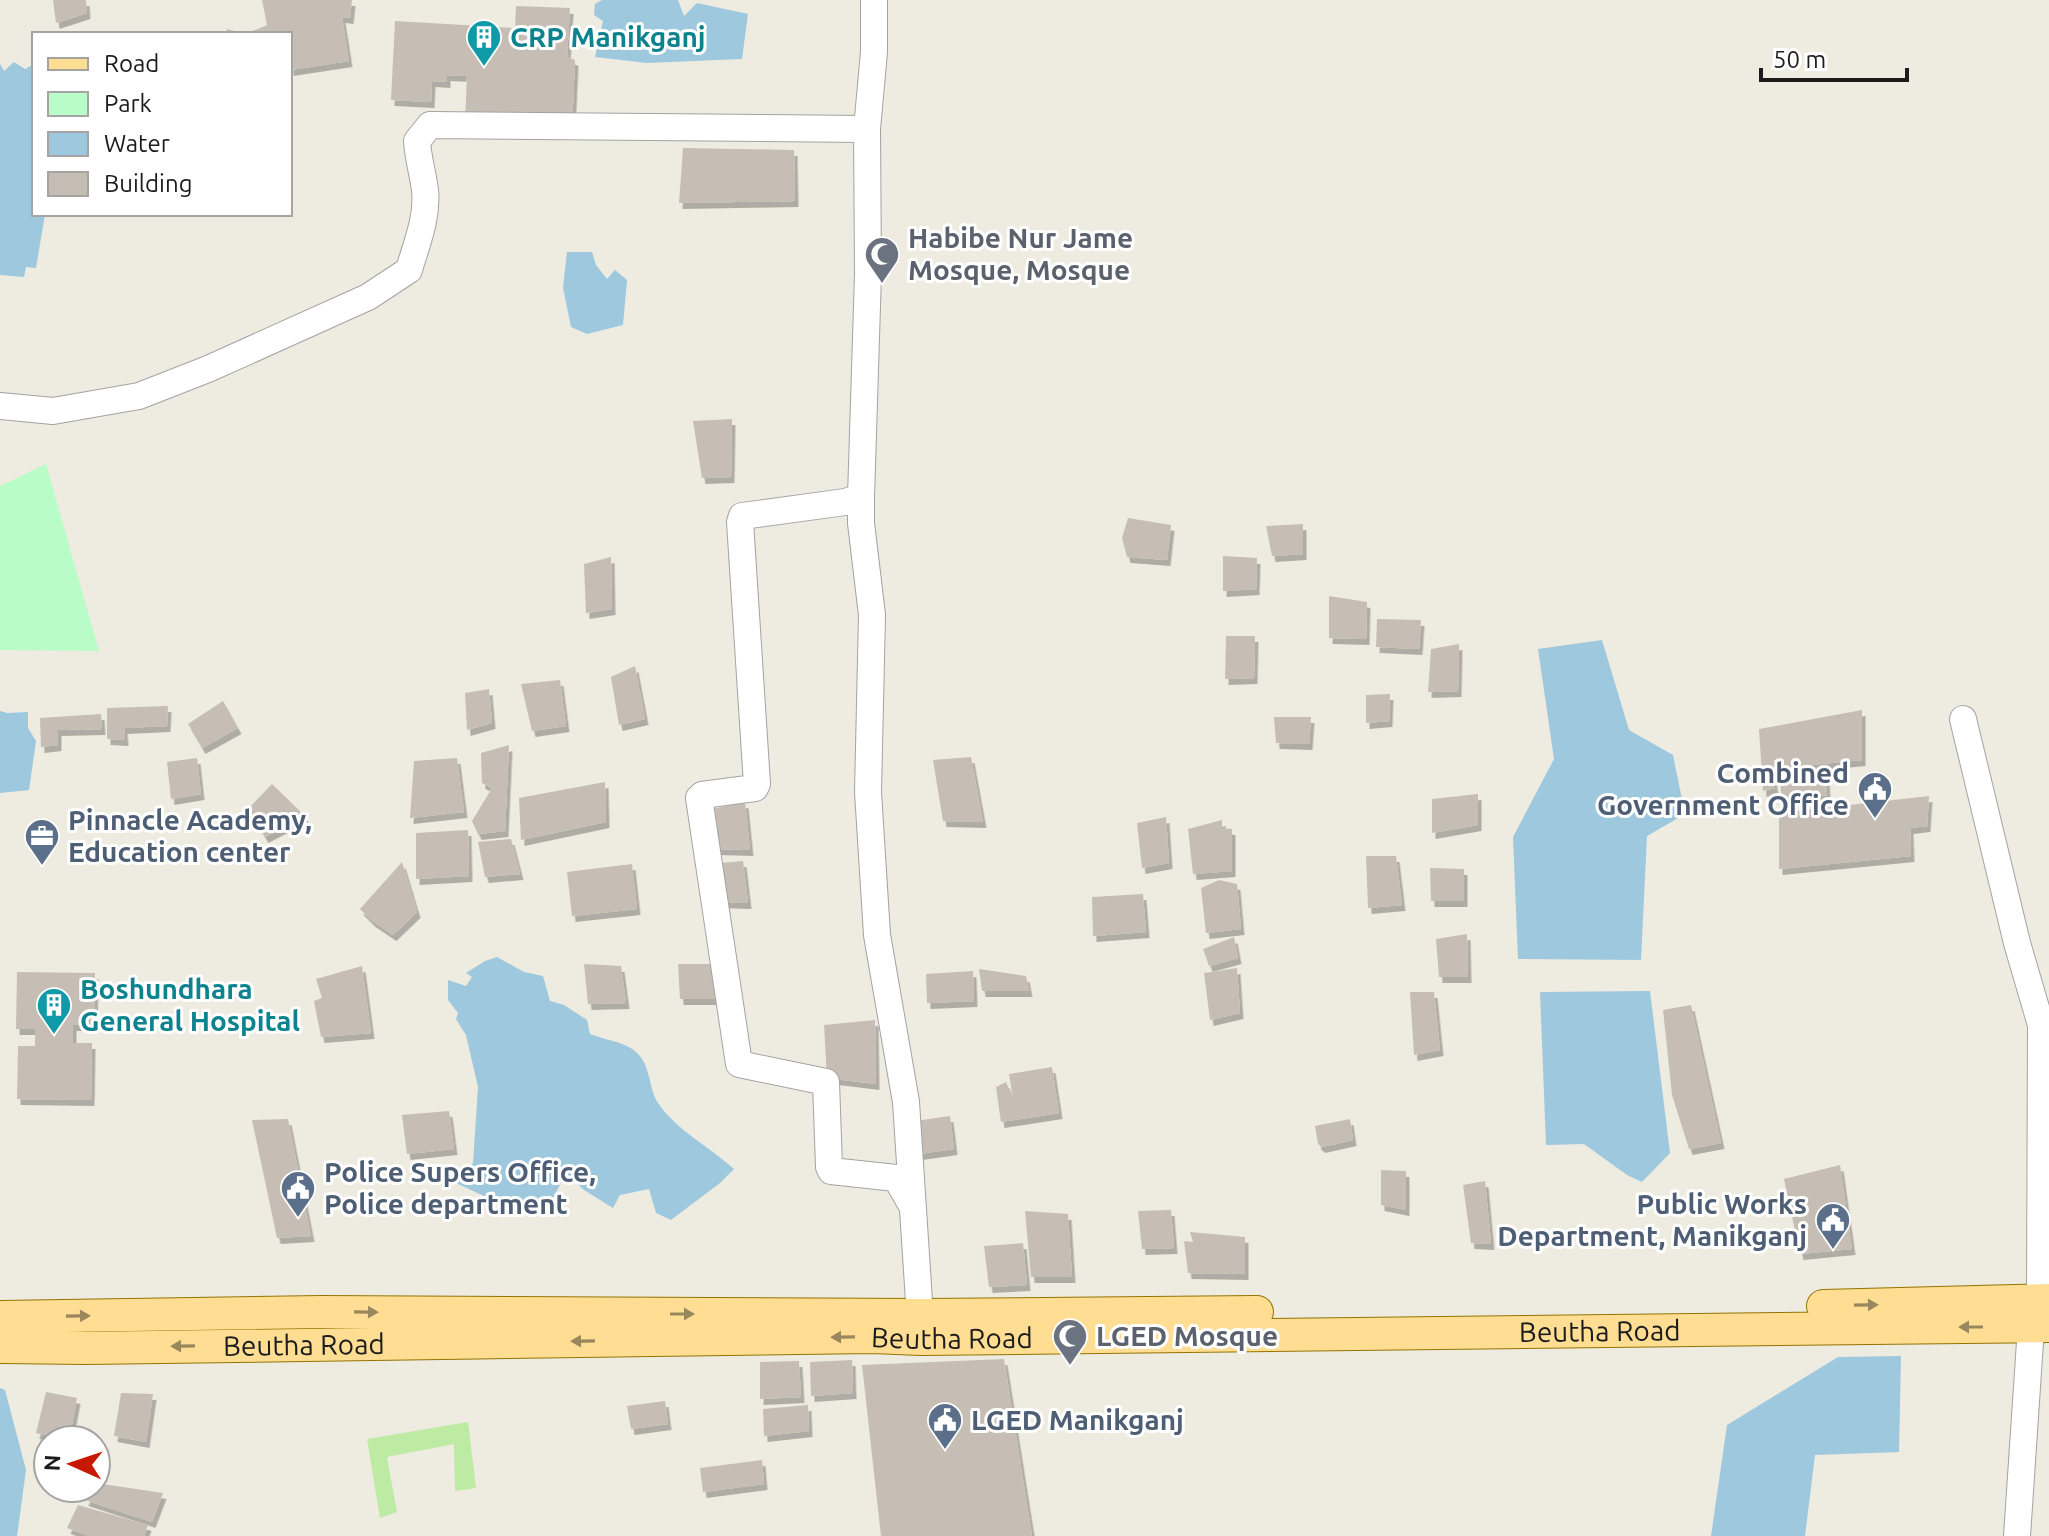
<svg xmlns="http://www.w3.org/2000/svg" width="2049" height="1536" font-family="Ubuntu,sans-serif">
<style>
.grass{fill:#beeba3}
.park{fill:#bafcc7}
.water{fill:#9ec8de}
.building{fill:#c6beb4;filter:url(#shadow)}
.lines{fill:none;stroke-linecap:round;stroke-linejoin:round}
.minor-casing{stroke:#a3a3a3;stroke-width:28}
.major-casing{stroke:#937400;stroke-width:34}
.minor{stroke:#fff;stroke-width:26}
.major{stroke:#ffde94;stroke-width:32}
.oneway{fill:#99875e}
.labels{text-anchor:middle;stroke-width:6;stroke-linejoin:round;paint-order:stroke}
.culture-label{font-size:28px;font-weight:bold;fill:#0d838f;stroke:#fff;text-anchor:start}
.worship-label{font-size:28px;font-weight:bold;fill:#5b616d;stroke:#fff;text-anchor:start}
.service-label{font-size:28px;font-weight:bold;fill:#4e5e75;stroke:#fff;text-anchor:start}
.street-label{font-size:28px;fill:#1c1c1c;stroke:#fff}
</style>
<defs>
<filter id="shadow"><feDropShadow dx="3.5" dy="6" stdDeviation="0" flood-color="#0004"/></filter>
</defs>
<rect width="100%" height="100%" fill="#eeebe1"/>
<!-- grass -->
<path class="grass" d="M468,1422L476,1488L455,1491L454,1444L387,1457L397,1512L380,1518L367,1439Z"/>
<!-- park -->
<path class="park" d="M46,464L99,651L0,650V486Z"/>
<!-- water -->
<g class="water">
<path d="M602,0H678L684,16L697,3L748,14L742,59L647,63L595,57L603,21L594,15L595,4Z"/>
<path d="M14,62L25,69L34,64V214H45L36,268L26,267L24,277L0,275V64L4,71Z"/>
<path d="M567,252H592L596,265L607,279L615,270L627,280L623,325L587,334L571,327L563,288Z"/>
<path d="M1602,640L1629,730L1673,755L1685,814L1647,836L1641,960L1518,959L1513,837L1554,759L1538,649Z"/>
<path d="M0,711L7,713L28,712V728L36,741L29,790L0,793Z"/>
<path d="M497,957L524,972L543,976L550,1001L564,1005L587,1020L590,1034C617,1044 640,1042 648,1073C651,1083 652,1094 658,1103C677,1131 710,1147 734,1169L720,1183L671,1220L656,1213L649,1189L620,1195L613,1208L584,1190L566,1173L548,1208L516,1211L456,1183L473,1163L478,1087L466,1035L456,1019L458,1013L448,1000V980L466,986L472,977L466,973L485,961Z"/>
<path d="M1650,991L1670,1153L1642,1182L1627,1175L1584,1144L1546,1145L1540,992Z"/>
<path d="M1901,1356L1899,1452L1815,1455L1805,1536H1711L1727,1425L1838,1357Z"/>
<path d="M0,1388L5,1390L26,1470L17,1536H0Z"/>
</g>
<!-- building -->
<g class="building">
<path d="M53,0H86L87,13L56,23Z"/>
<path d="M262,0H352L350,18L342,17L349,61L290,70V34H227V29L246,34L267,25Z"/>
<path d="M516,6L570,8L567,57L575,60L572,126L465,120L467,76L447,75V82L432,81L431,102L391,100L395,21L515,28Z"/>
<path d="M683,148L794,150L795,201L679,203Z"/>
<path d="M732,419L731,477L702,478L693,421Z"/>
<path d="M1128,518L1171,525L1167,560L1127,557L1122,538Z"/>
<path d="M1303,524V554L1272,556L1266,526Z"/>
<path d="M1223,556L1257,558L1256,589L1223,591Z"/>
<path d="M611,557L612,609L586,613L584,564Z"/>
<path d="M1329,596L1367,602L1366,639L1329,638Z"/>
<path d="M1377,619L1421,620L1419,649L1376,647Z"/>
<path d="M1226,636H1255L1254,678L1225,679Z"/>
<path d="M1459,644L1458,691L1428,692L1431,649Z"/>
<path d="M635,666L645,719L619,725L611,677Z"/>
<path d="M560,680L566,726L532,731L521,684Z"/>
<path d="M489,689L492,723L467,730L465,693Z"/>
<path d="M1390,694L1389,721L1366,723V695Z"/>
<path d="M223,701L238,728L202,748L188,724Z"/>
<path d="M168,706L167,726L124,728L125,740L107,739V708Z"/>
<path d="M1862,710V760L1790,767L1772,773L1775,788L1763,791L1759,729Z"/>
<path d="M101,714L102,729L58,730V745L41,747L40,718Z"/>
<path d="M1274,717H1311L1309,744L1276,743Z"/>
<path d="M509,745L505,831L478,834L472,821L492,788L482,783L481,753Z"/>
<path d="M971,757L983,822L943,821L933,760Z"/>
<path d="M197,758L201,794L171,799L167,762Z"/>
<path d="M457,758L464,812L410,818L414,761Z"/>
<path d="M1826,772L1827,795L1782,802L1780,779Z"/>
<path d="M605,782L606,822L521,840L519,798Z"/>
<path d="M272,784L305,816L265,837L248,809Z"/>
<path d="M1478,794V825L1432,833V799Z"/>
<path d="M1929,796L1927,826L1910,828L1911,856L1779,869V813Z"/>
<path d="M745,802L750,850L713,849L712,809Z"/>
<path d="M1166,817L1169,863L1142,868L1137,823Z"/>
<path d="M1222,820V828L1232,829V871L1193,874L1188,829Z"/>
<path d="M468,830L469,876L416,879V833Z"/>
<path d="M511,839L520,874L485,877L478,842Z"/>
<path d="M1366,856H1396L1402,905L1368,908Z"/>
<path d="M743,861L748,903L716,902L711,864Z"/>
<path d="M402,862L417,912L393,935L372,921L360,909Z"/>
<path d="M632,864L637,909L572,916L567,872Z"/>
<path d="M1430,868L1464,869V901H1431Z"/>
<path d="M1219,880L1237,884L1241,929L1206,933L1201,888Z"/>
<path d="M1143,894L1146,932L1093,936L1092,897Z"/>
<path d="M1467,934L1468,977H1439L1436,939Z"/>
<path d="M1234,937L1238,958L1209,966L1203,949Z"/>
<path d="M584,964L621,966L626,1003L588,1004Z"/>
<path d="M678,964H715L719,999H680Z"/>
<path d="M362,966L371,1033L321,1037L314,1001L322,998L316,979Z"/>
<path d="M1237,968L1240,1013L1210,1020L1204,973Z"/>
<path d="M979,969L1026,976L1029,991H982Z"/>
<path d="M973,971L974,1001L927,1003L926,974Z"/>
<path d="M17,972L95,973L94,1025H73V1043H92L91,1100L17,1099L18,1046H35V1029H16Z"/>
<path d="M1410,992H1434L1440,1050L1414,1055Z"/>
<path d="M1691,1005L1721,1143L1689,1149L1672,1095L1663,1010Z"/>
<path d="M875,1020L876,1084L827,1078L824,1025Z"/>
<path d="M1052,1067L1059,1113L1001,1122L996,1087L1006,1082L1013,1098L1009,1074Z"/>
<path d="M449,1111L454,1149L407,1154L402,1115Z"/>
<path d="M950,1116L954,1149L919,1154L915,1121Z"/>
<path d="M288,1119L311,1236L277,1238L252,1120Z"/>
<path d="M1350,1119L1353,1140L1322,1147L1318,1144L1315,1126Z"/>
<path d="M1840,1165L1852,1249L1800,1254L1784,1179Z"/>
<path d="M1381,1170L1406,1171V1210L1381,1205Z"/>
<path d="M1485,1181L1491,1244L1471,1243L1463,1185Z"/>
<path d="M1171,1210L1174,1248L1142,1249L1138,1211Z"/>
<path d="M1025,1211L1068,1214L1072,1277H1031Z"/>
<path d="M1190,1232L1245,1237V1274L1188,1273L1184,1241L1193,1242Z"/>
<path d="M1023,1243L1027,1285L989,1287L984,1246Z"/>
<path d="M1004,1359L1032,1536H881L862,1365Z"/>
<path d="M852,1360L853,1393L811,1396L810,1362Z"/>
<path d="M799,1361L801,1397L760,1399V1362Z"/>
<path d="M46,1392L77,1398L69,1440L36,1433Z"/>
<path d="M121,1393L153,1394L146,1442L114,1436Z"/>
<path d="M665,1401L668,1424L631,1429L627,1406Z"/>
<path d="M808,1405L809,1431L764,1436L763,1409Z"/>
<path d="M762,1460L764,1484L703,1492L700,1468Z"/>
<path d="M96,1483L163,1493L152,1522L85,1500L90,1488H96Z"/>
<path d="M78,1505L148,1525L144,1536H89L67,1528Z"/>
</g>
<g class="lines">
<!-- minor casing -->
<g class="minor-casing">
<g id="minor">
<path d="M874,0V52L867,129L868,274L861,497V523L872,615L868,792L877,935L906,1102L921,1332"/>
<path d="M0,406L53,411L139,396L208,369L368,297L409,270C416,245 428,218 425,190C423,174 418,158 417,141L430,125L867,129"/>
<path d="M861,497L845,502L742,516L740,522L757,784L755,788L702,795L699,798L739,1064L826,1082L829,1167L831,1171L896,1178L911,1204"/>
<path d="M1963,719L2017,943L2041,1025L2040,1301"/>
<path d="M2017,1536L2031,1327"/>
</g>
</g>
<!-- major casing -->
<g class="major-casing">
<g id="major">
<path d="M1823,1306L2049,1300"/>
<path d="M0,1317L321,1312L921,1315L1257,1312"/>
<path id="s1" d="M0,1347L86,1348L873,1337L921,1339L2049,1326"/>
</g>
</g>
<!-- minor -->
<use href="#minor" class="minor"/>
<!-- major -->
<use href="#major" class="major"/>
</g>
<!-- one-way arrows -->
<defs><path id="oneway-solid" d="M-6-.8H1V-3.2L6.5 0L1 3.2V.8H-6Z" transform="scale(2)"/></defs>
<g class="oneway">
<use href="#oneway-solid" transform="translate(1866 1305) rotate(-1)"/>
<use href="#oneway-solid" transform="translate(366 1312) rotate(1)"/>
<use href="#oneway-solid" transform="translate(682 1314)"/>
<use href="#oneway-solid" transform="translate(78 1316) rotate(-1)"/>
<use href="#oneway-solid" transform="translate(1971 1327) rotate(180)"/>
<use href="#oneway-solid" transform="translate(843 1337) rotate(179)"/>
<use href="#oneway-solid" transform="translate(583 1341) rotate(179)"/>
<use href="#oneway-solid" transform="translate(183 1346) rotate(179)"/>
</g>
<!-- icons -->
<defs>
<g id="building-pin" transform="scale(1.8)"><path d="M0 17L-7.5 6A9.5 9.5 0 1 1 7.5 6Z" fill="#0f9aa8" stroke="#fff"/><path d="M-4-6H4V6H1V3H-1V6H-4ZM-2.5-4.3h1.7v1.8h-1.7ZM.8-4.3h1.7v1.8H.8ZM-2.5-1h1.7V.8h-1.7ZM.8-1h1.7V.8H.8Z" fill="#fff"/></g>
<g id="mosque-pin" transform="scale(1.8)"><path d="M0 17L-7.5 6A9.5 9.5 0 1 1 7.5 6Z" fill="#6b7280" stroke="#fff"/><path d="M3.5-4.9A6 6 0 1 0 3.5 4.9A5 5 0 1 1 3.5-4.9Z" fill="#fff"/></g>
<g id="civic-pin" transform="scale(1.8)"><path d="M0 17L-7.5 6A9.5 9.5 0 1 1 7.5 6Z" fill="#5c6f8a" stroke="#fff"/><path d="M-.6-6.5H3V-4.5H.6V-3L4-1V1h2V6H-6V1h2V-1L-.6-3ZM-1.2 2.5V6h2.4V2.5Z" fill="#fff"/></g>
<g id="office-pin" transform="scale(1.8)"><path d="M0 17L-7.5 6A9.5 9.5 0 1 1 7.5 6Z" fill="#5c6f8a" stroke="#fff"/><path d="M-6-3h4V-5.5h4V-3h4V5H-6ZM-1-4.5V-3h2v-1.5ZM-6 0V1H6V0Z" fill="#fff"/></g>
</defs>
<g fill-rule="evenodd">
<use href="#building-pin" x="484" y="37"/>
<use href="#mosque-pin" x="882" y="254"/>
<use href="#civic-pin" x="1875" y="789"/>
<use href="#office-pin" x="42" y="836"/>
<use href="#building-pin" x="54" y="1005"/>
<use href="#civic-pin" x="298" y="1188"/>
<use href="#civic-pin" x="1833" y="1220"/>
<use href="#mosque-pin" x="1070" y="1336"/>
<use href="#civic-pin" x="945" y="1420"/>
</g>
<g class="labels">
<!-- culture labels -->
<g class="culture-label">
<text x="510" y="47">CRP Manikganj</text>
<text x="80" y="999">Boshundhara<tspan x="80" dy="32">General Hospital</tspan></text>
</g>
<!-- worship labels -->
<g class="worship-label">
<text x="908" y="248">Habibe Nur Jame<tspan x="908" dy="32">Mosque, Mosque</tspan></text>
<text x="1096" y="1346">LGED Mosque</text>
</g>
<!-- service labels -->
<g class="service-label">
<text x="1849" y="783" text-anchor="end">Combined<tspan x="1849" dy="32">Government Office</tspan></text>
<text x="68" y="830">Pinnacle Academy,<tspan x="68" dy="32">Education center</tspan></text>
<text x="324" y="1182">Police Supers Office,<tspan x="324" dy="32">Police department</tspan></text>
<text x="1807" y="1214" text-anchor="end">Public Works<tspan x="1807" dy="32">Department, Manikganj</tspan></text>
<text x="971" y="1430">LGED Manikganj</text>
</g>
<!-- street labels -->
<g class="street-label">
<text dy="10" stroke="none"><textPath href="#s1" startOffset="1600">Beutha Road</textPath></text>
<text dy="10" stroke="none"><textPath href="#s1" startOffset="952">Beutha Road</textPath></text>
<text dy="10" stroke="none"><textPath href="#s1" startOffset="304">Beutha Road</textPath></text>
</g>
</g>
<!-- legend -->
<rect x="32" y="32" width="260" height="184" fill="#ffffff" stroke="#a4a4a4" stroke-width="2"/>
<rect x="48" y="58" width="40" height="12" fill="#ffde94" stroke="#a4a4a4" stroke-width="2"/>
<text x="104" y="72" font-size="24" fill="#1c1c1c">Road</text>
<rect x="48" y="92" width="40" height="24" fill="#bafcc7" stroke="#a4a4a4" stroke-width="2"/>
<text x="104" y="112" font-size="24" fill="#1c1c1c">Park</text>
<rect x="48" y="132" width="40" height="24" fill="#9ec8de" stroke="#a4a4a4" stroke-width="2"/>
<text x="104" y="152" font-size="24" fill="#1c1c1c">Water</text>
<rect x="48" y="172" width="40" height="24" fill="#c6beb4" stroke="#a4a4a4" stroke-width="2"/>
<text x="104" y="192" font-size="24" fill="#1c1c1c">Building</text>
<!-- north arrow -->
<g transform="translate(72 1464) rotate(273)"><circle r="38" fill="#ffffff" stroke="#a4a4a4" stroke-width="2"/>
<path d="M0-6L14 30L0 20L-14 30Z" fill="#c71800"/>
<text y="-12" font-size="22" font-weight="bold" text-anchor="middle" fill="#1c1c1c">N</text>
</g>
<!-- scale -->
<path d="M1761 68v12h146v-12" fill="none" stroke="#1c1c1c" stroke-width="4"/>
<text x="1773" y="68" font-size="24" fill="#1c1c1c" stroke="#ffffff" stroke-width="6" paint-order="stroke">50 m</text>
</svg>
